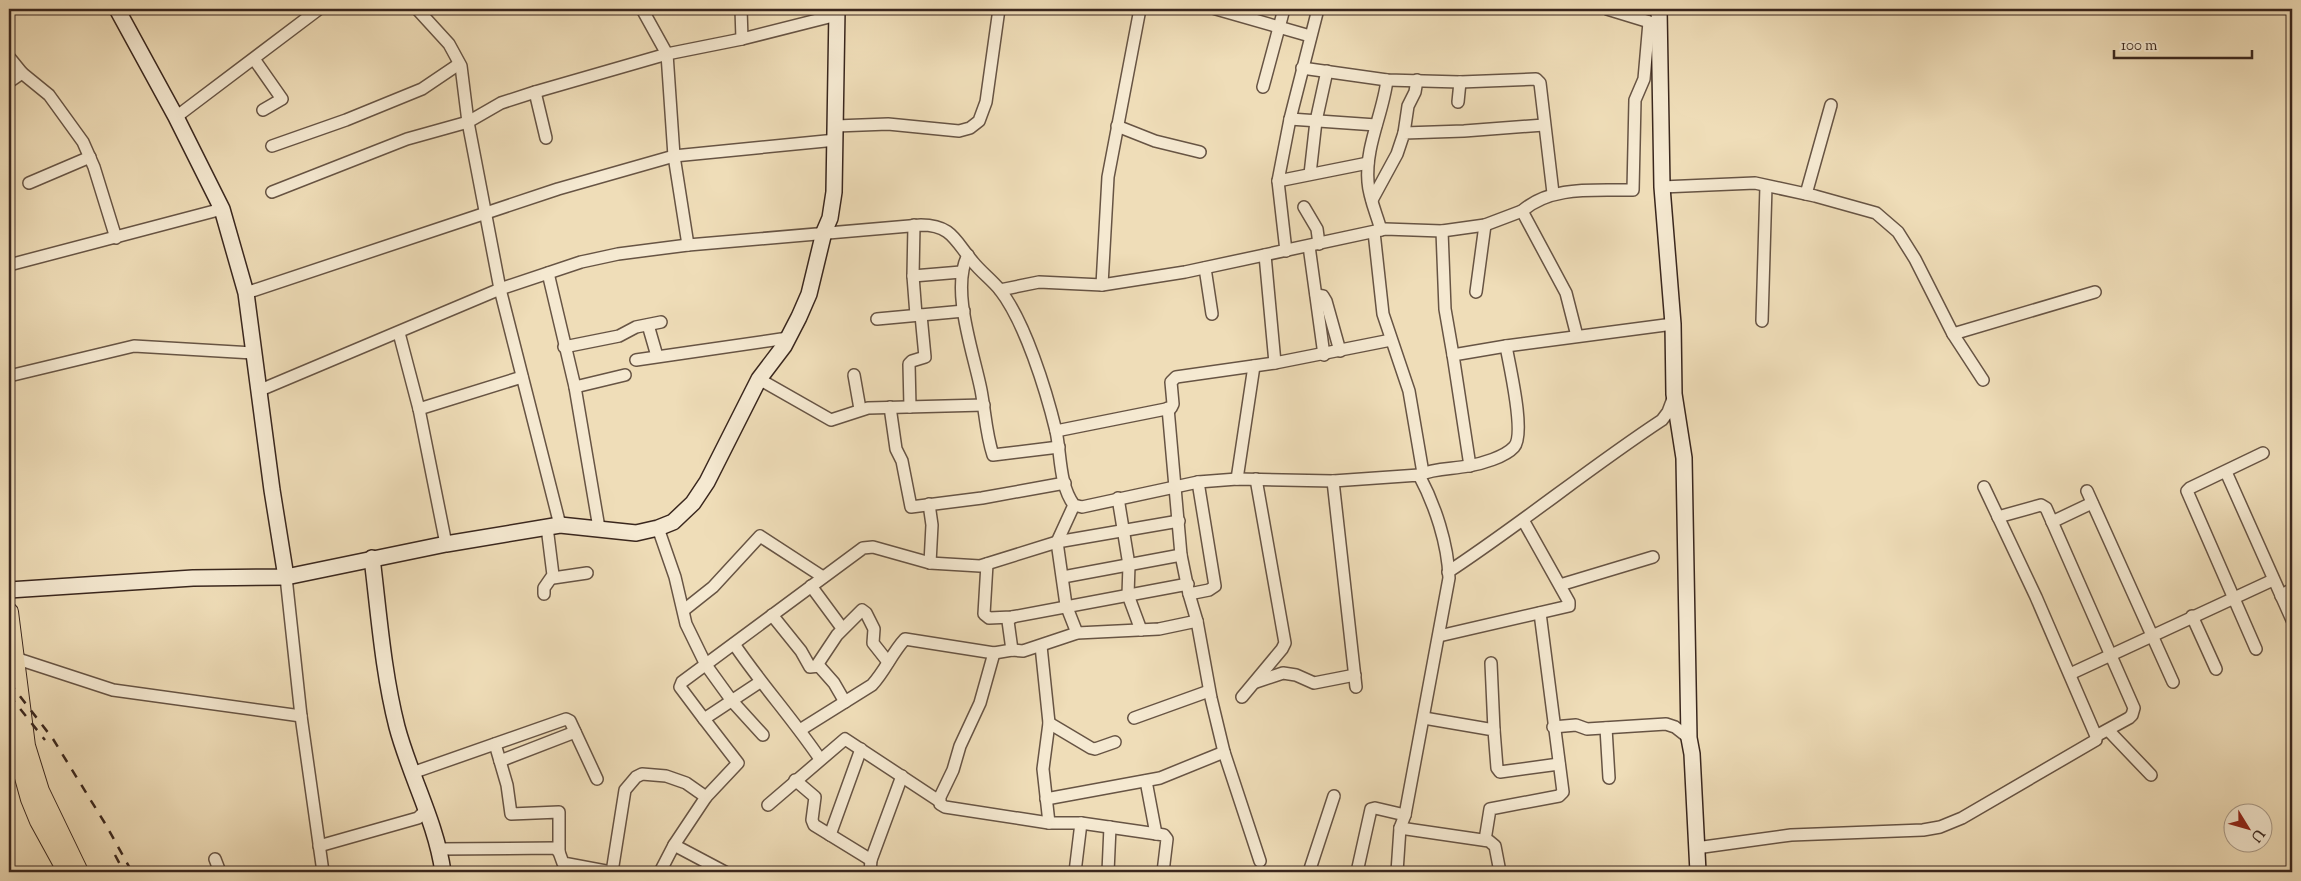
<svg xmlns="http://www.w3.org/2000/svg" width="2301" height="881" font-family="'Sorts Mill Goudy',serif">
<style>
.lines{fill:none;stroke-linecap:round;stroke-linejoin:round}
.street-casing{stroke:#675444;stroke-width:14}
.secondary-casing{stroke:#3a271e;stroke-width:18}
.primary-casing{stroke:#3a271e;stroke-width:20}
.street{stroke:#f5e9d1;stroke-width:11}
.secondary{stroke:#f5e9d1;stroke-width:15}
.primary{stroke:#efddb8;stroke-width:18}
.rail{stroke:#3a271e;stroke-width:2.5;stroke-dasharray:9 9;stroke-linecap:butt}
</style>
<rect width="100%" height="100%" fill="#efddb8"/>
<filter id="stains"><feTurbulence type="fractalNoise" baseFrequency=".004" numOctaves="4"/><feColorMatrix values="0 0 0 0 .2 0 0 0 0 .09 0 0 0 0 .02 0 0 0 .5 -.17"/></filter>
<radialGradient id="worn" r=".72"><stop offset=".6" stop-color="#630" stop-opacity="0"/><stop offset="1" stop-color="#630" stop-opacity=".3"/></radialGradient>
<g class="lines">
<!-- street casing -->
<g class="street-casing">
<g id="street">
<path d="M417,9L449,44L461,66L468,122L500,289L560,525"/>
<path d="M642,9L667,54L674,156L688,245"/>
<path d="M741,9L742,39"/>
<path d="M1216,9L1310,36"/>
<path d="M1607,9L1656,24"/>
<path d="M9,57L22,73L49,95L83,142L94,167L116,238"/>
<path d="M254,59L282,99L263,110"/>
<path d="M1302,68L1387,80L1460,82L1536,79L1540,83L1553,193"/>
<path d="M9,82L22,73"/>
<path d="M1263,87L1284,9"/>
<path d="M535,92L546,138"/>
<path d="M1458,102L1460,82"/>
<path d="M176,117L319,9"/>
<path d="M1290,119L1376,125"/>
<path d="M836,126L888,124L959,131L970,128L979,121L986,102L999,9"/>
<path d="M1117,126L1155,141L1200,152"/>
<path d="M1404,133L1408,106L1415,92L1417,80"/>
<path d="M272,146L346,120L422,89L459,64"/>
<path d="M1310,174L1316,121L1327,71"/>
<path d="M1278,181L1368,163"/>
<path d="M29,183L90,157"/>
<path d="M1662,187L1755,183L1815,196L1876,213L1898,232L1915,259L1953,334L1983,380"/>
<path d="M272,192L407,139L468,122L501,103L535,92L667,54L742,39L837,15"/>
<path d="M1806,194L1831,105"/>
<path d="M1372,200L1397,154L1404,133L1464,131L1544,125"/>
<path d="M1304,207L1317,229L1319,244"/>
<path d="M914,225L913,276L961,272"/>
<path d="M1381,230C1377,215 1369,198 1368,182C1365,146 1383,114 1387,80"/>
<path d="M1442,231L1445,309L1453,355"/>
<path d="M1374,232L1383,314L1409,391L1423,473"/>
<path d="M1309,246L1324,355"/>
<path d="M1286,251L1278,181L1290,119L1318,9"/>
<path d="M968,255C950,289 974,354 981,390C985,411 986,434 993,455L1059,447"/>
<path d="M1265,255L1275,363"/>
<path d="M9,265L222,209"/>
<path d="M1205,268L1212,314"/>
<path d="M548,273L575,387L599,528"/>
<path d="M913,276L916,315"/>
<path d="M1102,285L1108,177L1140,9"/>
<path d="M1000,290L1039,282L1102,285L1185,272L1385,229L1442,231L1485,225L1522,211"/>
<path d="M1476,292L1485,225"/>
<path d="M246,293L558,189L674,156L836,140"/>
<path d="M1316,295L1323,296L1326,301L1340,351"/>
<path d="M877,319L964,311"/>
<path d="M1762,321L1766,186"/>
<path d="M648,325L657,356"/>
<path d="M399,333L419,409L446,544"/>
<path d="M1953,334L2095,292"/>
<path d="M1577,336L1566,293L1522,211C1552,185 1595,191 1633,190L1635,100L1644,79L1649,22"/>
<path d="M564,347L619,336L636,327L661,322"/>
<path d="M636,360L788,338"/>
<path d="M854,375L860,409"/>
<path d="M9,376L134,346L253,353"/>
<path d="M759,379L831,420L868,408L984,405"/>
<path d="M575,387L625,375"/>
<path d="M258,391L500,289L581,262L618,254L688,245L921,225C952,225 955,241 973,262C981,272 992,280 1000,290C1025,322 1046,390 1056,431C1061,454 1059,485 1074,505L1082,507L1198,482L1237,479L1333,481L1419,475C1435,505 1448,544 1449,578L1405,815L1400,828L1397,872"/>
<path d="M890,407L896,449L902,461L911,507L982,498L1065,483"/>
<path d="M910,407L909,364L912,361L925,357L921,315"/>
<path d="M1168,408L1181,555L1189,594L1197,621L1211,698L1224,752L1260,861"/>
<path d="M419,409L522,377"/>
<path d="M1056,431L1171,408L1173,404L1171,382L1176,377L1275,363L1391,340"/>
<path d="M1470,466L1453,355L1506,346L1673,324"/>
<path d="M2226,472L2292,620"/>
<path d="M1419,475C1434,468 1453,469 1468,466C1481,464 1505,457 1514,447C1526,434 1509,364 1506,346"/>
<path d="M1237,479L1254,366"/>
<path d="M1333,481L1356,687"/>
<path d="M2087,491L2173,682"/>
<path d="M1118,498L1129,565L1128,595L1141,630"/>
<path d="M929,504L932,525L930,563"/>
<path d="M1074,505L1057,542L1066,605L1077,633"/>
<path d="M1998,517L2041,505L2046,508L2134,708L2132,715L2129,718L2096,736"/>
<path d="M2052,522L2092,503"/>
<path d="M658,528L675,577L686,624L706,665L732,701L763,735"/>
<path d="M987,564L984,614L989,618L1012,617L1188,584"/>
<path d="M1448,572C1521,524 1589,468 1662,420L1668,412L1674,396"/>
<path d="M286,577L301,716L323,872"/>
<path d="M1063,577L1181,555"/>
<path d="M553,578L587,573"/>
<path d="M1560,585L1653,557"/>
<path d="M811,586L842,628"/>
<path d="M544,594V588L553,575L547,527"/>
<path d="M1189,594L1209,590L1215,586L1198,482"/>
<path d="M2281,596L2292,589"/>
<path d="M684,610L713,587L760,536L823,577"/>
<path d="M772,615L801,651L810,667L819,666L834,683L845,702"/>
<path d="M2192,616L2216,669"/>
<path d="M1012,617L1008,621L1012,650"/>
<path d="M1439,636L1569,606V602L1523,520"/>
<path d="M734,644C761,684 793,719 820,759"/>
<path d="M1041,646L1049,723L1043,769L1049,823"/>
<path d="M2256,649L2187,491L2190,488L2263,453"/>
<path d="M994,653L980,703L960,746L953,770L940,797V804L945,807L1049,823H1081L1164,835L1167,839L1163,872"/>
<path d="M15,658L113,690L301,716"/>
<path d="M1491,663L1494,730"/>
<path d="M817,665L837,635L862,610L866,613L874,629L873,643L888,662"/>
<path d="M2070,674L2273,580"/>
<path d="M760,682L704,719L680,687L682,682L863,548L873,547L930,563L980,566L1057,542L1179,521"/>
<path d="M1256,682L1283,673L1296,675L1314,683L1355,675"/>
<path d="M1242,697L1282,649L1285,643L1256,479"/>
<path d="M1134,718L1209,691"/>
<path d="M1424,718L1494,730L1497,768L1500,772L1559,764"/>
<path d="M1049,723L1091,748L1095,749L1115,742"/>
<path d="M1553,727L1576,725L1587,729L1666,724L1675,727L1689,738"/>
<path d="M1606,728L1609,778"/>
<path d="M800,730L872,685C885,671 892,653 905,639L994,653L1012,650L1023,651L1077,633L1159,629L1197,621"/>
<path d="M2108,730L2151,775"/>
<path d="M495,744L507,785L511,814L559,812V852"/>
<path d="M500,761L575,732"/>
<path d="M412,773L566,719L570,721L597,779"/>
<path d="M795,780L815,797L812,820L814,825L871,860"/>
<path d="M1146,781L1156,834"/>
<path d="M1046,799L1160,778L1224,752"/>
<path d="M768,805L845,739L939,801"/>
<path d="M1400,828L1489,841L1495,846L1500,872"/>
<path d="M830,835L861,749"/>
<path d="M1485,840L1490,809L1559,796L1563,792L1540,613"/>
<path d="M674,845L725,872"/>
<path d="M319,846L418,818L425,811"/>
<path d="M1696,848L1791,835L1923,830L1940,827L1962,818L2096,740V736L2036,597L1984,487"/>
<path d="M439,849L555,848L559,852L563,863L611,872"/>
<path d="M215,859L220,872"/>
<path d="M612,872L625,790L636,777L642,774L666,776L686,783L706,797"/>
<path d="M660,872L674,845L706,797L738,763L704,719"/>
<path d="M870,872L871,860L902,776"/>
<path d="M1075,872L1081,823"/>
<path d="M1108,872L1110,827"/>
<path d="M1309,872L1334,796"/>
<path d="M1357,872L1371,809L1375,808L1405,815"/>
</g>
</g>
<!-- secondary casing -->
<g class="secondary-casing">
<g id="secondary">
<path d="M117,9L176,117L222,209L246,293L272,490L286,577"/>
<path d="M1659,9L1662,187L1673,324L1674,394L1684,458L1689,738L1692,754L1698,872"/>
<path d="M372,558C379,615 383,672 397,727C410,776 436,822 443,872"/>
<path d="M9,590L193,578L286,577L446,544L560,525L636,533L658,528L673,522L693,503L707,482L759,379L784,346L799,317L809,294L824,232L830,218L834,192L837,9"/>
</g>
</g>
<!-- primary casing -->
<g class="primary-casing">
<g id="primary">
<path d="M9,612L26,746L40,791L79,872"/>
<path d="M9,723L30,799L39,821L67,872"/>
</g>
</g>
<!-- street -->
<use href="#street" class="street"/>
<!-- secondary -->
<use href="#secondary" class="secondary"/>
<!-- primary -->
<use href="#primary" class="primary"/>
<!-- rail -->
<g class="rail">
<path d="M9,682L53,739L106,825L132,872"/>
<path d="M9,695L45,740"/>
<path d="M115,855L124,872"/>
</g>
</g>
<!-- margin -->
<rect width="2301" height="881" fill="none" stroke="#efddb8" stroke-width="30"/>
<rect x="10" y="10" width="2281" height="861" fill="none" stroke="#3a271e" stroke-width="2.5"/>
<rect x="15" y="15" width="2271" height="851" fill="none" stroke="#3a271e"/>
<!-- north arrow -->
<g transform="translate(2248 828) rotate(127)"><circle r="24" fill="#f5e9d1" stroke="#aa9b89"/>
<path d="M0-4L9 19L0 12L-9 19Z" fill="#8f2418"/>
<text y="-8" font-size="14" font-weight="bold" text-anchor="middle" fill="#3a271e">U</text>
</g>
<!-- scale -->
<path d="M2114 50v8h138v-8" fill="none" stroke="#3a271e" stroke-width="2.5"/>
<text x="2121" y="50" font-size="15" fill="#3a271e" stroke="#f5e9d1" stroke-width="4" paint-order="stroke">100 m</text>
<rect width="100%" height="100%" filter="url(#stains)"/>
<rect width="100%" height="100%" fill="url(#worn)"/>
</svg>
